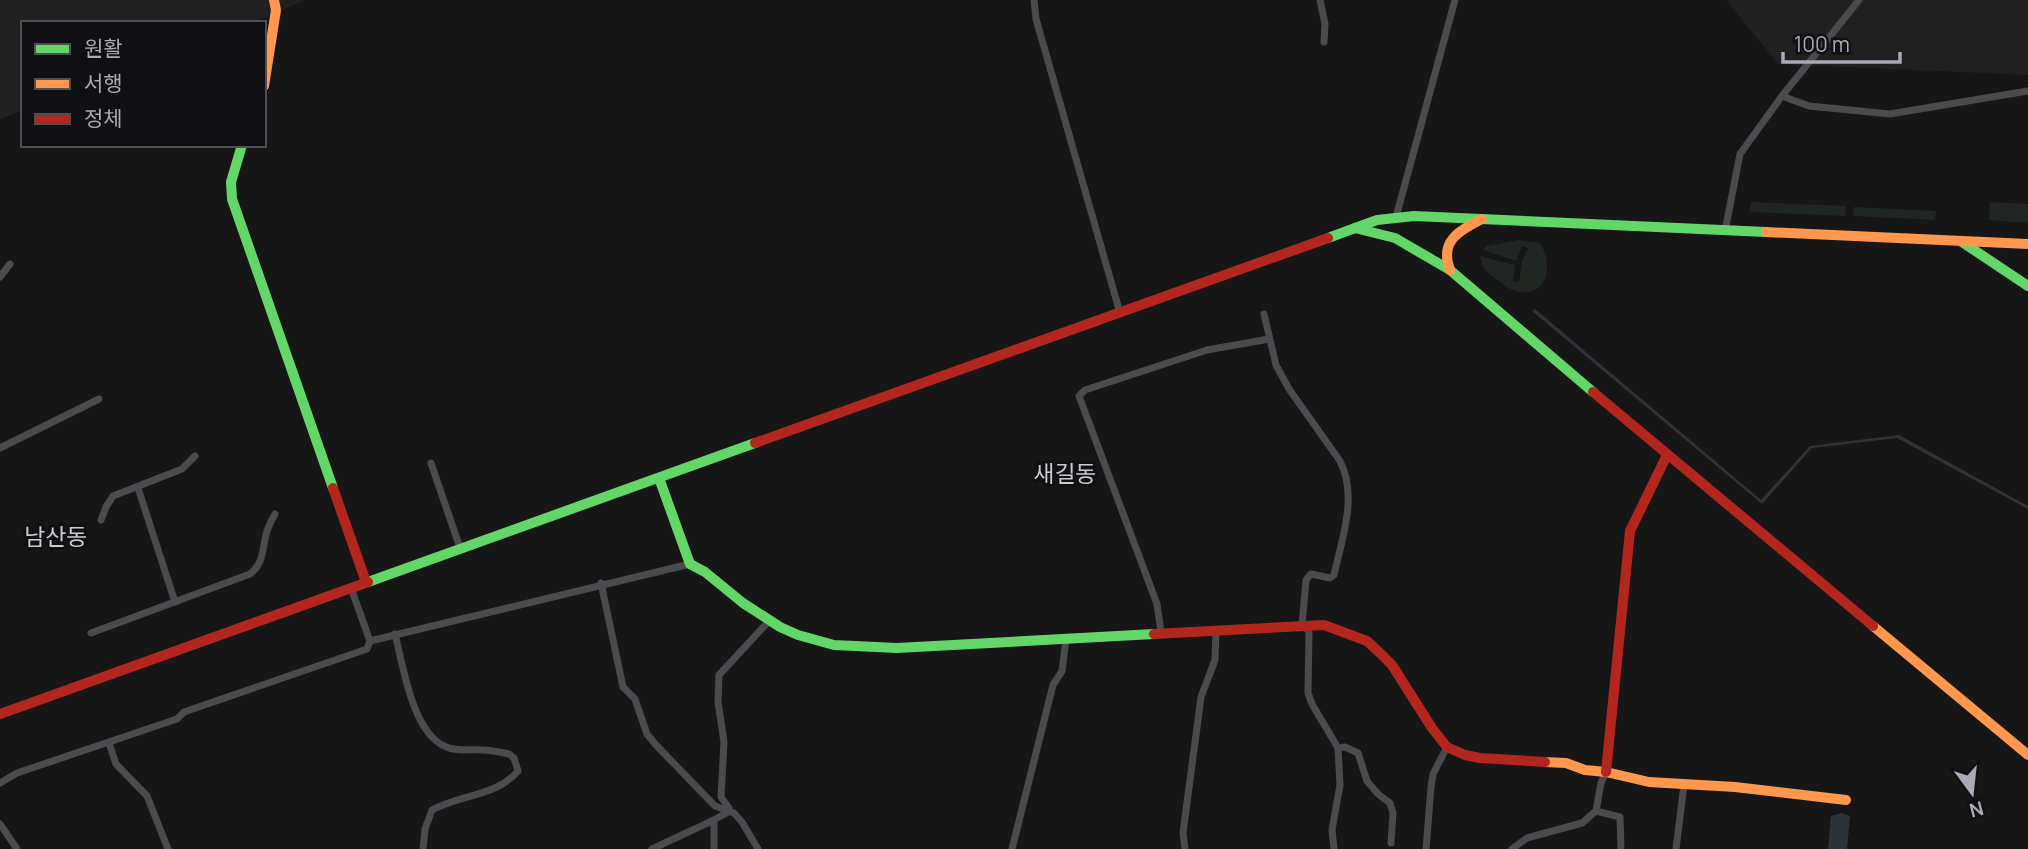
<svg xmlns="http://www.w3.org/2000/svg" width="2028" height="849" font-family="Manrope,'Noto Sans KR',sans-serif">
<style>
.built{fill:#202021}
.green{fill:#202621}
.water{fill:#2e333a}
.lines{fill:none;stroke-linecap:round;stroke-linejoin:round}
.street{stroke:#4a4b4f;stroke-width:7}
.fast{stroke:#63d668;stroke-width:10}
.slow{stroke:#ff974d;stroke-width:10}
.jam{stroke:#b3261e;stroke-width:10}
.labels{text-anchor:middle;stroke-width:6;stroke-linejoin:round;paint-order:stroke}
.quarter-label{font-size:23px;fill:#c9cad2;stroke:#101012}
</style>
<rect width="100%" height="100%" fill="#161616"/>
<!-- built -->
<g class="built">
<path d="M0,0H305L253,23H23V111L0,119Z"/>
<path d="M1726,0H2028V75L1778,64Z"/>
</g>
<!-- green -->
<g class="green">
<path d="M1751,202L1846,206L1845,216L1750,212Z"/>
<path d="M1990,202L2028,204V223L1989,220Z"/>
<path d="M1854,207L1936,211L1935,220L1853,216Z"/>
<path d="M1519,240L1540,243C1555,266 1546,302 1513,290C1506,288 1500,281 1495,278C1486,272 1481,267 1480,256L1515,265L1513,281L1519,282L1522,261L1528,248L1522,246L1517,260H1514L1483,250L1487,246Z"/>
</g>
<!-- water -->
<g class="water">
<path d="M1535,309L1761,500L1810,446L1899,435L2028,506V509L1897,438L1812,448L1762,504L1532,311Z"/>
<path d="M1841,813L1850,816L1847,849H1828L1831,816Z"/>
</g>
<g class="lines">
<!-- street -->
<g class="street">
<path d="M1034,0L1036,19L1120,313"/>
<path d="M1320,0L1325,24L1324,42"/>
<path d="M1782,96L1809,106L1890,114L2028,91"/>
<path d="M1396,217L1455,0"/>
<path d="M1725,231L1740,154L1782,96L1859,0"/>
<path d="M0,277L10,264"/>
<path d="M1264,314L1276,365L1289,389L1340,461C1358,497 1342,538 1334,575L1330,578L1311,574L1306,580L1302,625L1308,630L1309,634L1308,693L1312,704L1338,748L1340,785L1332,830L1334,849"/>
<path d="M0,448L99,399"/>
<path d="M431,463L460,548"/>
<path d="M138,488L175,602"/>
<path d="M101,520L106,507L113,496L182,469L195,456"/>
<path d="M601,583L623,687L635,699L647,734L656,745L715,806L734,813L742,822L758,849"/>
<path d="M351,588L370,641L690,564"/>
<path d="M1161,632L1157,604L1079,396L1085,390L1207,350L1269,339"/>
<path d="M91,633L250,574C265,562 262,547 267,531C269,525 272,519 275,514"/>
<path d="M395,634C403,665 412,731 444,746C455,752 470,749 482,750C491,750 500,752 509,754L514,758L518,771C496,797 460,794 432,810L425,829L423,849"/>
<path d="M109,743L116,764L147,796L168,849"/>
<path d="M1338,748L1345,747L1358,753L1367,781L1378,794L1390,803L1393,813L1391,843"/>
<path d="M1606,772L1601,783L1596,811L1620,817L1621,849"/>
<path d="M0,783L17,773L177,719L184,712L367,649L370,641"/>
<path d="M0,824L17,849"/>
<path d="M652,849L714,820"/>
<path d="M714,849V820L728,812L729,808L721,797L724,742L718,702L719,675L770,620"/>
<path d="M1012,849L1053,685L1062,671L1066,639"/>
<path d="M1185,849L1183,833L1201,697L1215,660L1216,630"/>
<path d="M1426,849L1431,787L1433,774L1447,747"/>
<path d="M1512,849L1527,838L1582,823L1596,811"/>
<path d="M1676,849L1684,785"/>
</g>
<!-- fast -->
<g class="fast">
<path d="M242,145L231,182L232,199L333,488"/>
<path d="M1355,228L1395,238L1450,270L1593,392"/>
<path d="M1328,238L1377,220L1414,216L1766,232"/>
<path d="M1962,242L2028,286"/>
<path d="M659,478L690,564L705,572L743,603L780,627L798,635L834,645L897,648L1154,634"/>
<path d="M368,582L755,443"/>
</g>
<!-- slow -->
<g class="slow">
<path d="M264,86L276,10L274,0"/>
<path d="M1766,232L2028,244"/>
<path d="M1450,270C1439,241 1459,231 1482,219"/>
<path d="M1873,626L2028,755"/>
<path d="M1545,762L1566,763L1585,770L1606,772L1649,782L1735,787L1846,800"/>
</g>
<!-- jam -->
<g class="jam">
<path d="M1593,392L1873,626"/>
<path d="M755,443L1328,238"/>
<path d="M333,488L366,582"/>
<path d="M1154,634L1324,625L1367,641L1380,653L1392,665L1432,728L1447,747L1465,755L1480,758L1545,762"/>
<path d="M0,714L368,582"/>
<path d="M1606,772L1630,531L1667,455"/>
</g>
</g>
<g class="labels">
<!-- quarter labels -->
<g class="quarter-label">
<text x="1065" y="482">새길동</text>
<text x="56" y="545">남산동</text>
</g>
</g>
<!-- legend -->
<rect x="21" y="21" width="245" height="126" fill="#101012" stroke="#4d4e53" stroke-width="2"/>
<rect x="35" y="44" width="35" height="10" fill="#63d668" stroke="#4d4e53" stroke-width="2"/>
<text x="84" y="56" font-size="21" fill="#a8aab5">원활</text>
<rect x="35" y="79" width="35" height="10" fill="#ff974d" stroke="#4d4e53" stroke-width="2"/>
<text x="84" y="91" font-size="21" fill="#a8aab5">서행</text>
<rect x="35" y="114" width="35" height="10" fill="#b3261e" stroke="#4d4e53" stroke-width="2"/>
<text x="84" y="126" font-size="21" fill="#a8aab5">정체</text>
<!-- north arrow -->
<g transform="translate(1972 793) rotate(165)" stroke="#101012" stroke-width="5" paint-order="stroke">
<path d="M0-5L12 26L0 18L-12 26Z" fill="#a8aab5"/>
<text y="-10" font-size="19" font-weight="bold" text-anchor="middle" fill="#a8aab5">N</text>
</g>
<!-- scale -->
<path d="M1783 52v10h117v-10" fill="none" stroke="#a8aab5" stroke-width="3.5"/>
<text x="1794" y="52" font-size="21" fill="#a8aab5" stroke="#101012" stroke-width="5" paint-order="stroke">100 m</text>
</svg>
